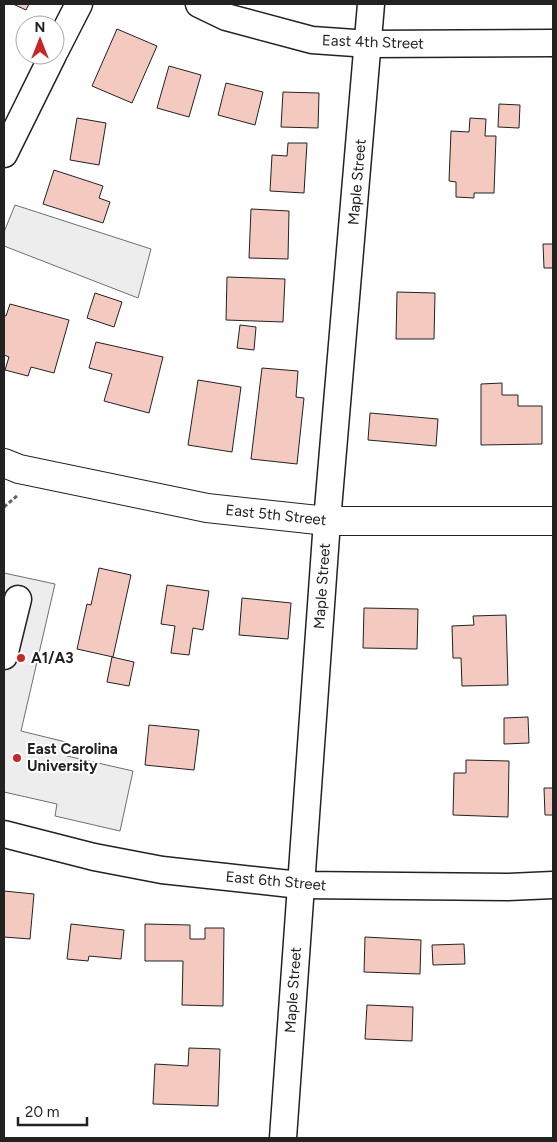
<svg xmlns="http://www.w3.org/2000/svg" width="557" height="1142" font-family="Figtree,sans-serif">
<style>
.parking{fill:#ededed;stroke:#6f6f6f}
.building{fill:#f3c9c0;stroke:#222}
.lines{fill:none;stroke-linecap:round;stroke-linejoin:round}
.minor-casing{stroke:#222;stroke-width:29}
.major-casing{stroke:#222;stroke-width:30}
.path{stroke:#646464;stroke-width:3;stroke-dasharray:4 2.5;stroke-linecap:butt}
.minor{stroke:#fff;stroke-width:26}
.major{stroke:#fff;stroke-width:28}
.poi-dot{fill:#c62828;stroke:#fff;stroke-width:2}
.labels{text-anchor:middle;stroke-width:4;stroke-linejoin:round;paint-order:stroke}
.street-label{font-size:15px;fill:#222;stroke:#fff}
.poi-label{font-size:15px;font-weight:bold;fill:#222;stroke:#fff;text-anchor:start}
</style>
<rect width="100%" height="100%" fill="#fff"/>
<!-- parking -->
<g class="parking">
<path d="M15,205L151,249L138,298L4,246V232Z"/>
<path d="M4,573L55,584L21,731L70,743L67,756L133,771L120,831L55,816L57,804L4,792Z"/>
</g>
<!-- building -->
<g class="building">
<path d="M13,4H29L26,10Z"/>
<path d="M117,29L157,46L132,103L92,86Z"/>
<path d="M169,66L201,75L189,117L157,108Z"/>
<path d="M226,83L263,92L255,125L218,115Z"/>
<path d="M283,92L319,93L318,128L281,127Z"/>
<path d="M499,104L520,105L519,128L498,127Z"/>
<path d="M77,118L106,123L99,165L70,160Z"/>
<path d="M470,118L486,119L485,136H496L494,193H474V198L456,197V182L449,181L451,131L469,132Z"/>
<path d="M288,143H307L304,193L270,191L272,155L287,156Z"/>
<path d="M54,170L103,186L99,198L110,202L103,223L43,204Z"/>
<path d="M251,209L289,211L288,259L249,258Z"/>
<path d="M543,244H553V268H544Z"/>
<path d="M227,277L285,279L283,322L226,320Z"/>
<path d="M397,292L435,293L434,339H396Z"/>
<path d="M95,293L122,302L114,327L87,318Z"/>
<path d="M10,304L69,320L54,373L31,367L28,376L5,370L9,357L4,355V315L6,316Z"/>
<path d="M240,325L256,327L254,350L237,348Z"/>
<path d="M96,342L163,357L149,413L104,401L112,374L89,368Z"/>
<path d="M262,368L298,371L296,397L304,398L297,464L251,459Z"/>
<path d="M198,380L241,387L232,452L188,445Z"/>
<path d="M502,383V395H518V406H542V444L481,445V384Z"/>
<path d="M370,413L438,419L436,446L368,440Z"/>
<path d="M99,568L131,575L113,657L77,649L87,604L91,605Z"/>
<path d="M167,585L209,591L203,630L193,628L189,655L171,653L175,626L161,624Z"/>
<path d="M242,598L291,603L288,639L239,635Z"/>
<path d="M364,608L418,609L417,649L363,648Z"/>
<path d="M506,615L508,685L462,686L461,658H453L452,626L474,625L473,616Z"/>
<path d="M112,657L134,662L129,686L107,682Z"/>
<path d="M528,717L529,743L504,744V718Z"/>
<path d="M149,725L199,730L194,770L145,765Z"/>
<path d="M466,760L509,761L508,817L453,815L454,773H466Z"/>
<path d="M544,788H553V815H545Z"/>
<path d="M4,891L34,894L30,939L4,937Z"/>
<path d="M71,924L124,930L121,959L89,956L88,961L67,959Z"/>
<path d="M145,924L190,925V939H205V928H224L223,1006L182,1005L183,961H145Z"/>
<path d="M365,937L421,940L420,974L364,972Z"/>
<path d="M464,944L465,964L433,965L432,945Z"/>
<path d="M367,1005L413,1007L412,1041L365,1039Z"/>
<path d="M189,1048L220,1049L218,1106L153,1104L155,1064L188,1066Z"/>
</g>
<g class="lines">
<!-- minor casing -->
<g class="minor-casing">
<g id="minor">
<path d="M199,4L226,17L312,40L369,44L553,43"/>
<path d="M55,51L79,4"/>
<path d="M4,154L53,55"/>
<path d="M4,656L18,599"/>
<path d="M4,834L94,857L162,870L300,885L508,887L553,885"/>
<path d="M283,1138L327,521L371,4"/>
</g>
</g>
<!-- major casing -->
<g class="major-casing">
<path id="major" d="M4,463L19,469L207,508L327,521H553"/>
</g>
<!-- path -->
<path class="path" d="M4,507L18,495"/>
<!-- minor -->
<use href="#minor" class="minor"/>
<!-- major -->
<use href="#major" class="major"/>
</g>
<!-- markers -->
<g class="poi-dot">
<circle cx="21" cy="658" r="5"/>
<circle cx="17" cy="758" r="5"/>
</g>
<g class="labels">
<!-- street labels -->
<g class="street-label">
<text transform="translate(373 42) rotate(2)" y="5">East 4th Street</text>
<text transform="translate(357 182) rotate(-85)" y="5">Maple Street</text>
<text transform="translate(276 515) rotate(6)" y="5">East 5th Street</text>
<text transform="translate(322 586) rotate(-86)" y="5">Maple Street</text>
<text transform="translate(276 881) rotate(5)" y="5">East 6th Street</text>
<text transform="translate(293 990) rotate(-86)" y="5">Maple Street</text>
</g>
<!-- poi labels -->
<g class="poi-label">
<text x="31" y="663">A1/A3</text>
<text x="27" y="754">East Carolina<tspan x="27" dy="17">University</tspan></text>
</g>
</g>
<!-- border -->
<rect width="557" height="1142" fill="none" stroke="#222222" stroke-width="10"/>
<!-- north arrow -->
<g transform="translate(40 40)"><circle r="24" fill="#ffffff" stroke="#a7a7a7"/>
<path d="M0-4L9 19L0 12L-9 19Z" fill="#c62828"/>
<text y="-8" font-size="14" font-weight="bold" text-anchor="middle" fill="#222222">N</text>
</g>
<!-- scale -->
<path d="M18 1117v8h69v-8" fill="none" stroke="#222222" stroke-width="2.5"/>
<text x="25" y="1117" font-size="15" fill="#222222" stroke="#ffffff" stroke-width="4" paint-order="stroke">20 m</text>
</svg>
